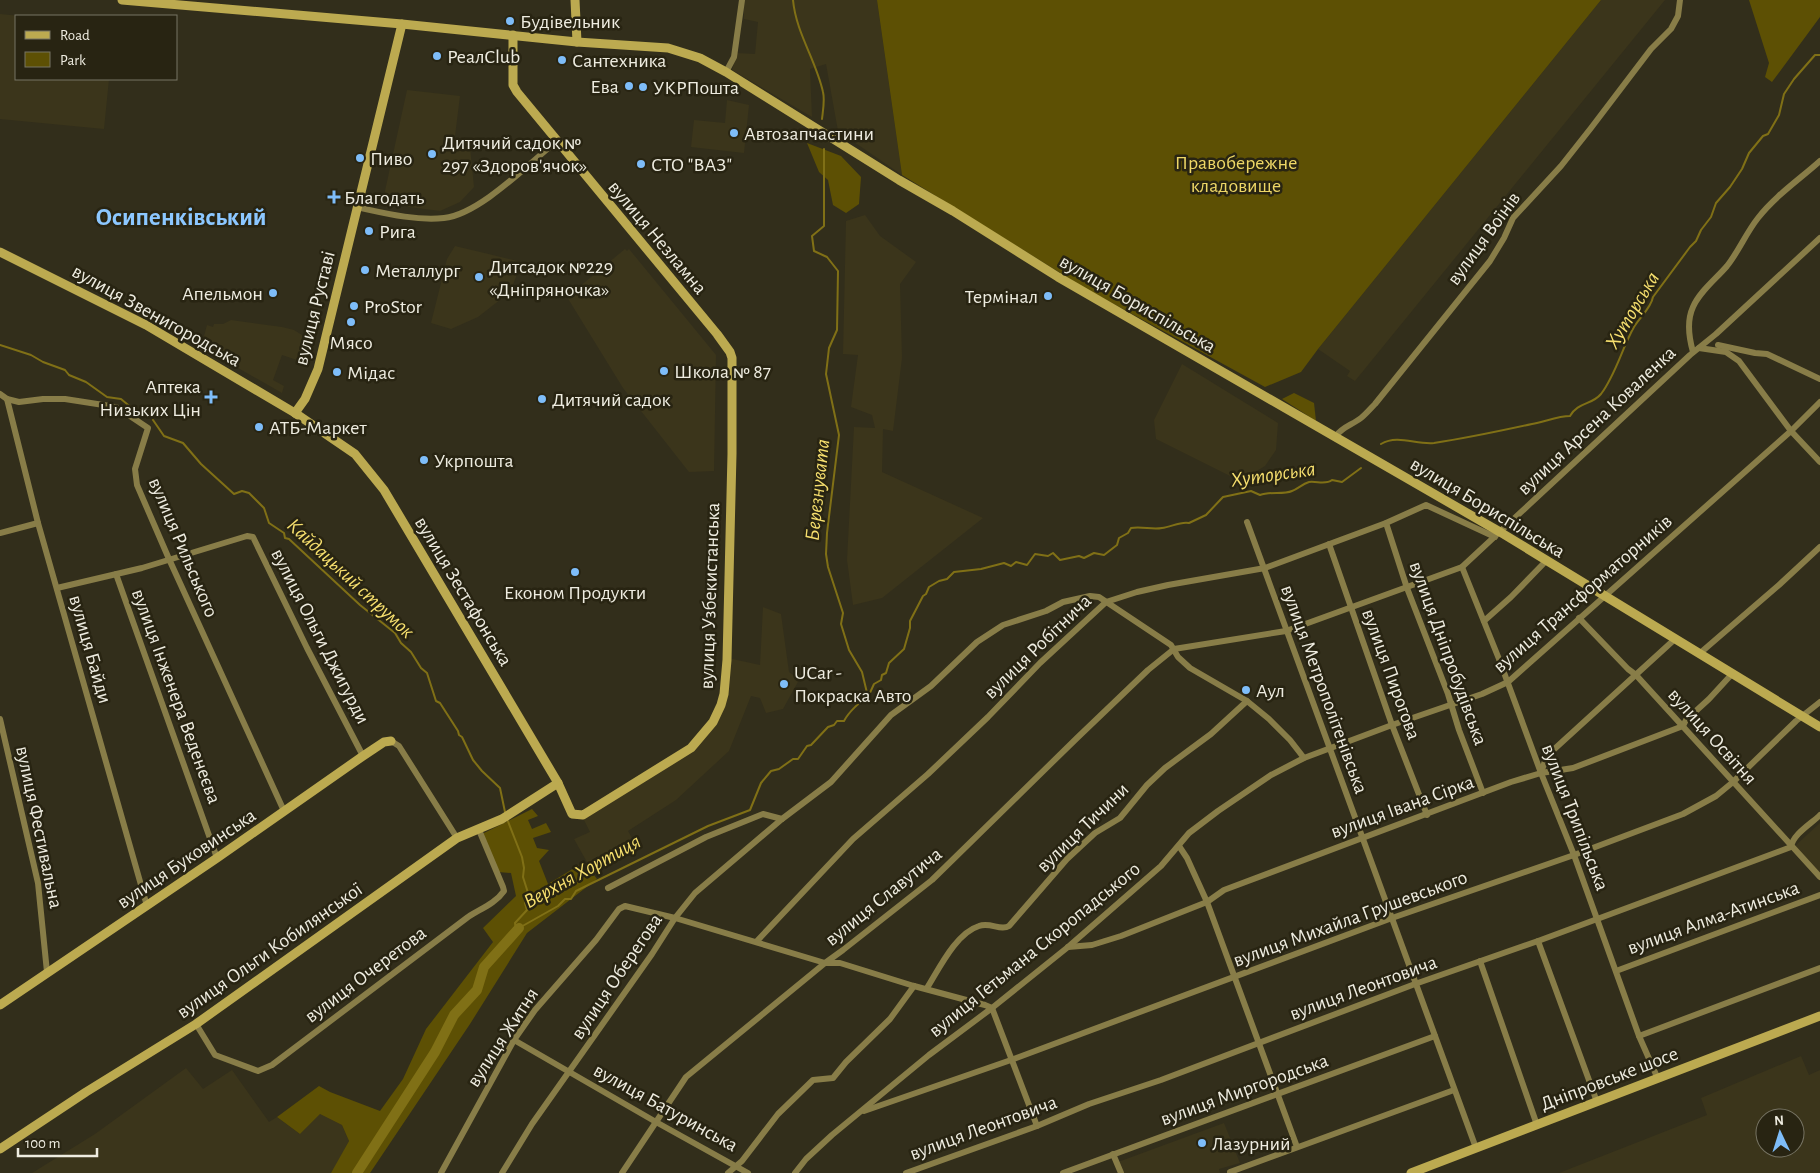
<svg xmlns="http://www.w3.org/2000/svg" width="1820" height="1173" font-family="'Alegreya Sans',sans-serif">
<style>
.built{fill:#3b351b;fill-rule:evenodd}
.green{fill:#5d5004}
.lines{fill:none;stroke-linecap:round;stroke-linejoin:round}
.stream{stroke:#807016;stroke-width:2}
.river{stroke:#807016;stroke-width:10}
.street{stroke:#887d48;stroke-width:6}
.secondary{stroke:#bcaa50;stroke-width:9}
.poi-dot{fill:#7ebdf9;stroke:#282412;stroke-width:2}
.labels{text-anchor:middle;stroke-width:5;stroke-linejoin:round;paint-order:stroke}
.poi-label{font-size:20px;fill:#eeece0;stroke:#282412;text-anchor:start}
.park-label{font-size:20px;fill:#eed766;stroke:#282412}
.street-label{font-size:20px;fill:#eeece0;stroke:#282412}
.water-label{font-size:21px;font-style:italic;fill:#f6df6e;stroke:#282412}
.district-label{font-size:25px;font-weight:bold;fill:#8cc7ff;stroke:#282412}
</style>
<rect width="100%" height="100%" fill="#322e1b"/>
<!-- built -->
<g class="built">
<path d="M744,0H877L902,175L838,131L826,64L810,69L812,117L732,70L737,53L755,54L758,22L744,19Z"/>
<path d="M1601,0H1665L1355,381L1347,376L1350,371L1318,349Z"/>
<path d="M0,14L20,16H16V79H109L104,129L0,119Z"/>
<path d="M407,90L460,96L454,144L470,147L474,187L460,202L440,211L409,207L383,200Z"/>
<path d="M727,100L749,105L744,153L691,147L694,120L725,123Z"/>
<path d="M865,215L880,236L916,262L900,284L902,358L893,431L883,429L882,472L983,518L882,598L853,605L847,560L854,427L875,428L872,415L851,407L858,355L843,354L846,221Z"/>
<path d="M455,246L522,262L510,292L478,317L451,329L431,323L447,259Z"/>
<path d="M625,249L627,251L629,249L716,355L714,471L689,472L623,388L567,297Z"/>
<path d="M231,320L282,327L294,330L305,337L306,347L300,361L282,355L273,380L284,386L282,393L201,347L207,325L213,327L214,324H223Z"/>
<path d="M1182,364L1278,423L1276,450L1265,466L1240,481L1156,439L1154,420Z"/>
<path d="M763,607L781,614L789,672L799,680L783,709L766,713L760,698L751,696L729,751L676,800L628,831L636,845L592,871L574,839L590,832L583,818L695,749L716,722L728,658L760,665Z"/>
<path d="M1820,823V874L1794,847Z"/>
<path d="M1801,1056L1809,1075L1820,1070V1173H1559L1707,1115L1701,1098ZM1765,1118H1795V1148H1765Z"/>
<path d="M186,1068L203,1089L232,1070L269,1122L277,1117L300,1134L320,1114L342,1125L349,1141L334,1169L331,1173H32L95,1134Z"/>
<path d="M1224,1123L1240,1163L1219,1169L1220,1173H1123L1118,1162Z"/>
</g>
<!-- green -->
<g class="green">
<path d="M877,0H1601L1318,349L1301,372L1265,387L1083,287L902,175Z"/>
<path d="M1749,0H1820V17L1772,82L1765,77L1769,63Z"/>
<path d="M807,143L841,156L861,177L859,204L846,213L833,205L828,180L819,172Z"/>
<path d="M1294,393L1314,403L1316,421L1282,399Z"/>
<path d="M532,809L538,816L528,820L532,829L546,823L551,832L533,838L537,848L549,850L539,861L548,884L584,862L597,879L527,933L470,1024L370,1173H331L349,1141L342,1125L320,1114L300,1134L277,1117L319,1086L330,1092L380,1111L403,1079L426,1029L493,942L483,928L516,896L511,873L498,872L482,834Z"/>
</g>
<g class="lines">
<!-- stream -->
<g class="stream">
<path d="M793,0C796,33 816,60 823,92C825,100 823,110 822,119"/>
<path d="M824,149V226L812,236L814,251L827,257L838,271L837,330L829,348L826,374L839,435L827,533L826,554L828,567L843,613L841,624L849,650L862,672L868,697"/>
<path d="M0,345L31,355L43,362L65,370L69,375L86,382L107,397L121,399L139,414"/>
<path d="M153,420L164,436L183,443L201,464L234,494L242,491L249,493L264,508L269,523L284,533L285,538L289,539L360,605L395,633L401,643L411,652L421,668L427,673L436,701L440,703L458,731L459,735L462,737L473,760L482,771L500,788L505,812"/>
<path d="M1381,444C1398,434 1416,445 1434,443C1467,438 1500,431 1532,424C1544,422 1558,416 1570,416C1578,402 1592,405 1601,394C1616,374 1622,348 1634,327C1640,317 1651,308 1653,297L1690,247L1696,241L1701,230L1711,217L1716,203L1730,187L1742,169L1749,153L1763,136L1768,134L1779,115L1784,94L1794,79L1815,55H1820"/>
<path d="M868,697L874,684L881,680L882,675L886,673L889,663L904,649L910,628V621L923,596L926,594L929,587L939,581L947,579L954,572L981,569L1004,563L1011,566L1016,562L1027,565L1035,554L1048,556L1053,553L1060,560L1079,556L1084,558L1094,553L1104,555L1117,545L1119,538L1128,533L1131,528C1142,526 1152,530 1162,528C1171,527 1181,521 1189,523L1206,515L1223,497L1251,491L1260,495C1271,491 1283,495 1292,491C1298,489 1302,484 1309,482C1317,481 1326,485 1332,480L1342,482L1361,468"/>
<path d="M507,819L522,857L524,868L523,877L529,896L525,903L527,910L515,923L516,931"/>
<path d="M519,928L558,906L565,899H571L576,891L708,826L750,810L761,783L771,771L779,769L793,759H798L807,746L811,745L828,727L834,725L837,721H844C848,713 861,700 868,697"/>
</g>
<!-- river -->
<path class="river" d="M357,1173L435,1052L454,1015L477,990L484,967L519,928"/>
<!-- street -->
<g class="street">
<path d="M726,72L734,57L742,0"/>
<path d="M356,207C384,213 415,221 444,218C480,214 528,164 557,141"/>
<path d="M1718,345L1755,353L1767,354L1820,379"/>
<path d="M1699,348L1726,352L1739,361L1791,431L1820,462"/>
<path d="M1693,352C1689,338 1687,320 1693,307C1700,291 1716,279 1727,266C1739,251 1746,233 1758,218C1775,196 1800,179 1820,161"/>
<path d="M0,394L7,399L19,402L43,399H65L110,406L118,408L148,428L135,469L137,485L169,559L284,811"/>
<path d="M7,399L38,523L147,906"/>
<path d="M1336,436C1342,427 1352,425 1361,418C1366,414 1371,408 1375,404L1490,261L1504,238L1513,218L1561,166L1591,128L1651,49L1671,29L1678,16L1680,0"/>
<path d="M1247,522L1476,1148"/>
<path d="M1386,523L1407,588L1448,694L1459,730L1483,793"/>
<path d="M0,533L38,523"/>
<path d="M1329,544L1392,725L1427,815"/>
<path d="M1462,567L1499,659L1541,773L1574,855L1639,1036L1658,1079"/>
<path d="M116,574L217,858"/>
<path d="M57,588L142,568L247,536L253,537L307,648L363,756"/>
<path d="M1579,618L1628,669L1636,675L1820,877"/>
<path d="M1484,621L1511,597L1546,561"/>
<path d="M1699,654L1779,585L1820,547"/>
<path d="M0,719L38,883L47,972"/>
<path d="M391,741L399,746L457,838"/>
<path d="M1541,773L1545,761L1550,753L1675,639"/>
<path d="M1179,846L1187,858L1207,902L1297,1147"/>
<path d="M608,888L706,837L763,814L782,819L831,782L891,715L931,686L977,642L1003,625L1046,611L1063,602L1090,596L1099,597L1171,645L1178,657L1190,668L1247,701L1269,719L1290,740L1304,758"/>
<path d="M757,941L853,839L928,774L988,717L1040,663L1106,602L1137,592L1168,585L1265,568L1386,523L1426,505L1495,537"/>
<path d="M1538,941L1597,1102"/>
<path d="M1068,947L1092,945L1121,936L1207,902L1224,890L1511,782L1541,773L1573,768L1683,726L1686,720L1709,699L1732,674"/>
<path d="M1480,961L1537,1125"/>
<path d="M1616,971L1820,895"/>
<path d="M927,988C939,969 956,933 979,926C990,922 1001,931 1009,926L1067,859L1095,833L1120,818L1147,785L1165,768L1211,734L1247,701"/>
<path d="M196,1024L215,1055L258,1071L272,1065L468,917C480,909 495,904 504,891L503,887L479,830"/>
<path d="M1639,1036L1820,968"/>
<path d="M514,1040L656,1122L748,1173"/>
<path d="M864,1111L1011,1060L1392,918L1574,855L1683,814L1716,796L1733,782L1796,721L1820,702"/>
<path d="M1113,1154L1121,1173"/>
<path d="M1230,1172L1454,1090"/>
<path d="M441,1173L514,1040L535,1010L596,940L619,909L625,906L675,918L825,963H840L914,986L985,1005L992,1008L1037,1126"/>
<path d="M502,1173L532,1124L652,954L675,918L695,893L782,819"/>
<path d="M622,1173L686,1077L825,963L843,950L932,880L1077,738L1148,670L1174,649L1286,631L1462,567L1690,355L1716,334L1820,238"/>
<path d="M728,1173L742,1161L778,1114L813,1080L833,1078L846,1062L890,1019L914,986"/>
<path d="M795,1173L806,1159L832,1135L929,1055L992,1008L1068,947L1161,866L1189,833L1218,811L1271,775L1304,758L1392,725L1482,694L1508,682L1791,431L1820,402"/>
<path d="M906,1173L1037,1126L1089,1104L1161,1080L1415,984L1538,941L1791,847C1793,834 1811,824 1820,815"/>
<path d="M1063,1173L1435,1036"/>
</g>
<!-- secondary -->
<g class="secondary">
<path d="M122,0L402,24L577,42L668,48L700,58L726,72L899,180L953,211L1058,277L1500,532L1820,727"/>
<path d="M575,0L577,42"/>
<path d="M0,252L146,325L295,413L355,454L384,490L558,783L572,814L583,815L691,748L713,722L721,705L724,694L727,660L732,454V358L730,352L717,334L517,92L513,85V35"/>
<path d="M295,413L305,399L318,369L402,24"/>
<path d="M0,1005L217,858L363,756L384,742L391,741"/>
<path d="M0,1149L86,1092L196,1024L457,838L502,819L558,783"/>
<path d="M1411,1173L1820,1016"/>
</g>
</g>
<!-- markers -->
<g class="poi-dot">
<circle cx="510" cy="21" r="5"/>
<circle cx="437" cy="56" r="5"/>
<circle cx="562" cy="60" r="5"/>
<circle cx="629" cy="86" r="5"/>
<circle cx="643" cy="87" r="5"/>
<circle cx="734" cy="133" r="5"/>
<circle cx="432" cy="154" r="5"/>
<circle cx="360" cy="158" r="5"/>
<circle cx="641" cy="164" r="5"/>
<path d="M331.5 189.5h5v5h5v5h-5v5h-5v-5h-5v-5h5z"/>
<circle cx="369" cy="231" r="5"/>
<circle cx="365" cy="270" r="5"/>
<circle cx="479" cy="277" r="5"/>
<circle cx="273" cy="293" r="5"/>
<circle cx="1048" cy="296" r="5"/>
<circle cx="354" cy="306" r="5"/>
<circle cx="351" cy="322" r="5"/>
<circle cx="664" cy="371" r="5"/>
<circle cx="337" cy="372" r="5"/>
<path d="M208.5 389.5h5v5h5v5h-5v5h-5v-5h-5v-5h5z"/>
<circle cx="542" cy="399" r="5"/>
<circle cx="259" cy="427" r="5"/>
<circle cx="424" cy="460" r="5"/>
<circle cx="575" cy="572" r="5"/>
<circle cx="784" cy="684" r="5"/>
<circle cx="1246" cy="690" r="5"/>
<circle cx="1202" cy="1143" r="5"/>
</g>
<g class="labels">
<!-- poi labels -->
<g class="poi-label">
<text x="520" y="28">Будівельник</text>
<text x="447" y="63">РеалClub</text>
<text x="572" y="67">Сантехника</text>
<text x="619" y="93" text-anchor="end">Ева</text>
<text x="653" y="94">УКРПошта</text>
<text x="744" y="140">Автозапчастини</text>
<text x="442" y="149">Дитячий садок №<tspan x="442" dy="23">297 «Здоров'ячок»</tspan></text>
<text x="370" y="165">Пиво</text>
<text x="651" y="171">СТО "ВАЗ"</text>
<text x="344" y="204">Благодать</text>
<text x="379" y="238">Рига</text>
<text x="489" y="273">Дитсадок №229<tspan x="489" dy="23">«Дніпряночка»</tspan></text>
<text x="375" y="277">Металлург</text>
<text x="263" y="300" text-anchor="end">Апельмон</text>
<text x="1038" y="303" text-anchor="end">Термінал</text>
<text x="364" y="313">ProStor</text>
<text x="351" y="349" text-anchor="middle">Мясо</text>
<text x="674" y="378">Школа № 87</text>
<text x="347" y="379">Мідас</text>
<text x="201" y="393" text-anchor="end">Аптека<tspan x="201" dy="23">Низьких Цін</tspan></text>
<text x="552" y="406">Дитячий садок</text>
<text x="269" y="434">АТБ-Маркет</text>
<text x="434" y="467">Укрпошта</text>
<text x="575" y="599" text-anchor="middle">Економ Продукти</text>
<text x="794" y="679">UCar -<tspan x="794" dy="23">Покраска Авто</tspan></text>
<text x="1256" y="697">Аул</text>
<text x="1212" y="1150">Лазурний</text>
</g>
<!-- park labels -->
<g class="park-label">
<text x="1236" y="169">Правобережне<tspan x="1236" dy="23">кладовище</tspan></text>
</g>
<!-- street labels -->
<g class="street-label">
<text transform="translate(658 237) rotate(50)" y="7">вулиця Незламна</text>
<text transform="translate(1483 238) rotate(-54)" y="7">вулиця Воїнів</text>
<text transform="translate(1138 303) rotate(30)" y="7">вулиця Бориспільська</text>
<text transform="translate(314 308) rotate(-76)" y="7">вулиця Руставі</text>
<text transform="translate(157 315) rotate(29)" y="7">вулиця Звенигородська</text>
<text transform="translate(1596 420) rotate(-43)" y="7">вулиця Арсена Коваленка</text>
<text transform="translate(1488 507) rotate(31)" y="7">вулиця Бориспільська</text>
<text transform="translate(184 547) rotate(67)" y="7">вулиця Рильського</text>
<text transform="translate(464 591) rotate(59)" y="7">вулиця Зестафонська</text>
<text transform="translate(1582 593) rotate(-41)" y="7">вулиця Трансформаторників</text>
<text transform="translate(709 596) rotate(-88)" y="7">вулиця Узбекистанська</text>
<text transform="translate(321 636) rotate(63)" y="7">вулиця Ольги Джигурди</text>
<text transform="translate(1037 646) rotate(-44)" y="7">вулиця Робітнича</text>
<text transform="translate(91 649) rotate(74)" y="7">вулиця Байди</text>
<text transform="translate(1449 653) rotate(70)" y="7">вулиця Дніпробудівська</text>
<text transform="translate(1392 674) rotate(70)" y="7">вулиця Пирогова</text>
<text transform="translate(1325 689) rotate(70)" y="7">вулиця Метрополітенівська</text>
<text transform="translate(177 696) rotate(70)" y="7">вулиця Інженера Веденеєва</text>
<text transform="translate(1713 736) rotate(48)" y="7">вулиця Освітня</text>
<text transform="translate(1402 806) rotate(-20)" y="7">вулиця Івана Сірка</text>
<text transform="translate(1576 817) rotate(69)" y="7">вулиця Трипільська</text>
<text transform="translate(40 827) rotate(78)" y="7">вулиця Фестивальна</text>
<text transform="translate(1082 827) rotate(-44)" y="7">вулиця Тичини</text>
<text transform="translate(186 858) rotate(-34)" y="7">вулиця Буковинська</text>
<text transform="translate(883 896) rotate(-39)" y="7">вулиця Славутича</text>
<text transform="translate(1713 917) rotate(-20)" y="7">вулиця Алма-Атинська</text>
<text transform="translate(1350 918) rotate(-20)" y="7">вулиця Михайла Грушевського</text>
<text transform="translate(1034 949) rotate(-39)" y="7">вулиця Гетьмана Скоропадського</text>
<text transform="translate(269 950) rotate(-35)" y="7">вулиця Ольги Кобилянської</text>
<text transform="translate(365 974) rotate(-37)" y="7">вулиця Очеретова</text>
<text transform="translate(616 976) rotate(-56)" y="7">вулиця Оберегова</text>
<text transform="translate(1363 987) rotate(-20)" y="7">вулиця Леонтовича</text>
<text transform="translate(502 1037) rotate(-57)" y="7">вулиця Житня</text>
<text transform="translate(1609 1078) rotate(-21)" y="7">Дніпровське шосе</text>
<text transform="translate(1244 1089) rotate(-20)" y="7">вулиця Миргородська</text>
<text transform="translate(666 1107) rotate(29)" y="7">вулиця Батуринська</text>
<text transform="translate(983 1127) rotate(-20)" y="7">вулиця Леонтовича</text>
</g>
<!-- water labels -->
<g class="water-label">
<text transform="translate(1632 310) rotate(-59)" y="7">Хуторська</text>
<text transform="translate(1273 474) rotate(-8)" y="7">Хуторська</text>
<text transform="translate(817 490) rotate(-84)" y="7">Березнувата</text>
<text transform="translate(351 578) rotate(43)" y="7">Кайдацький струмок</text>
<text transform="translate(582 871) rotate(-29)" y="7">Верхня Хортиця</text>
</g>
<!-- district labels -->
<g class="district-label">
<text x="181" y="225">Осипенківський</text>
</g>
</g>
<!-- legend -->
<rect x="15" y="15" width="162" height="65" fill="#282412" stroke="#777464"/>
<rect x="25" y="31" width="25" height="8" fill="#bcaa50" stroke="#777464"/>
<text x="60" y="40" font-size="15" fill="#eeece0">Road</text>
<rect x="25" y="52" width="25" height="15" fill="#5d5004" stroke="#777464"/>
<text x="60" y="65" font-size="15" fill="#eeece0">Park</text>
<!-- north arrow -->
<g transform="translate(1780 1133) rotate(356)"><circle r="24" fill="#282412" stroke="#777464"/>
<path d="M0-4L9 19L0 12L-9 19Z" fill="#7ebdf9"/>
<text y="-8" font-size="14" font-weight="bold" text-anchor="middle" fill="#eeece0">N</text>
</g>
<!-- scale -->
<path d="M18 1148v8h79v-8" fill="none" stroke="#eeece0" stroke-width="2.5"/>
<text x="25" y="1148" font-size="15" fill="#eeece0" stroke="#282412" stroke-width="4" paint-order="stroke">100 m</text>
</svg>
